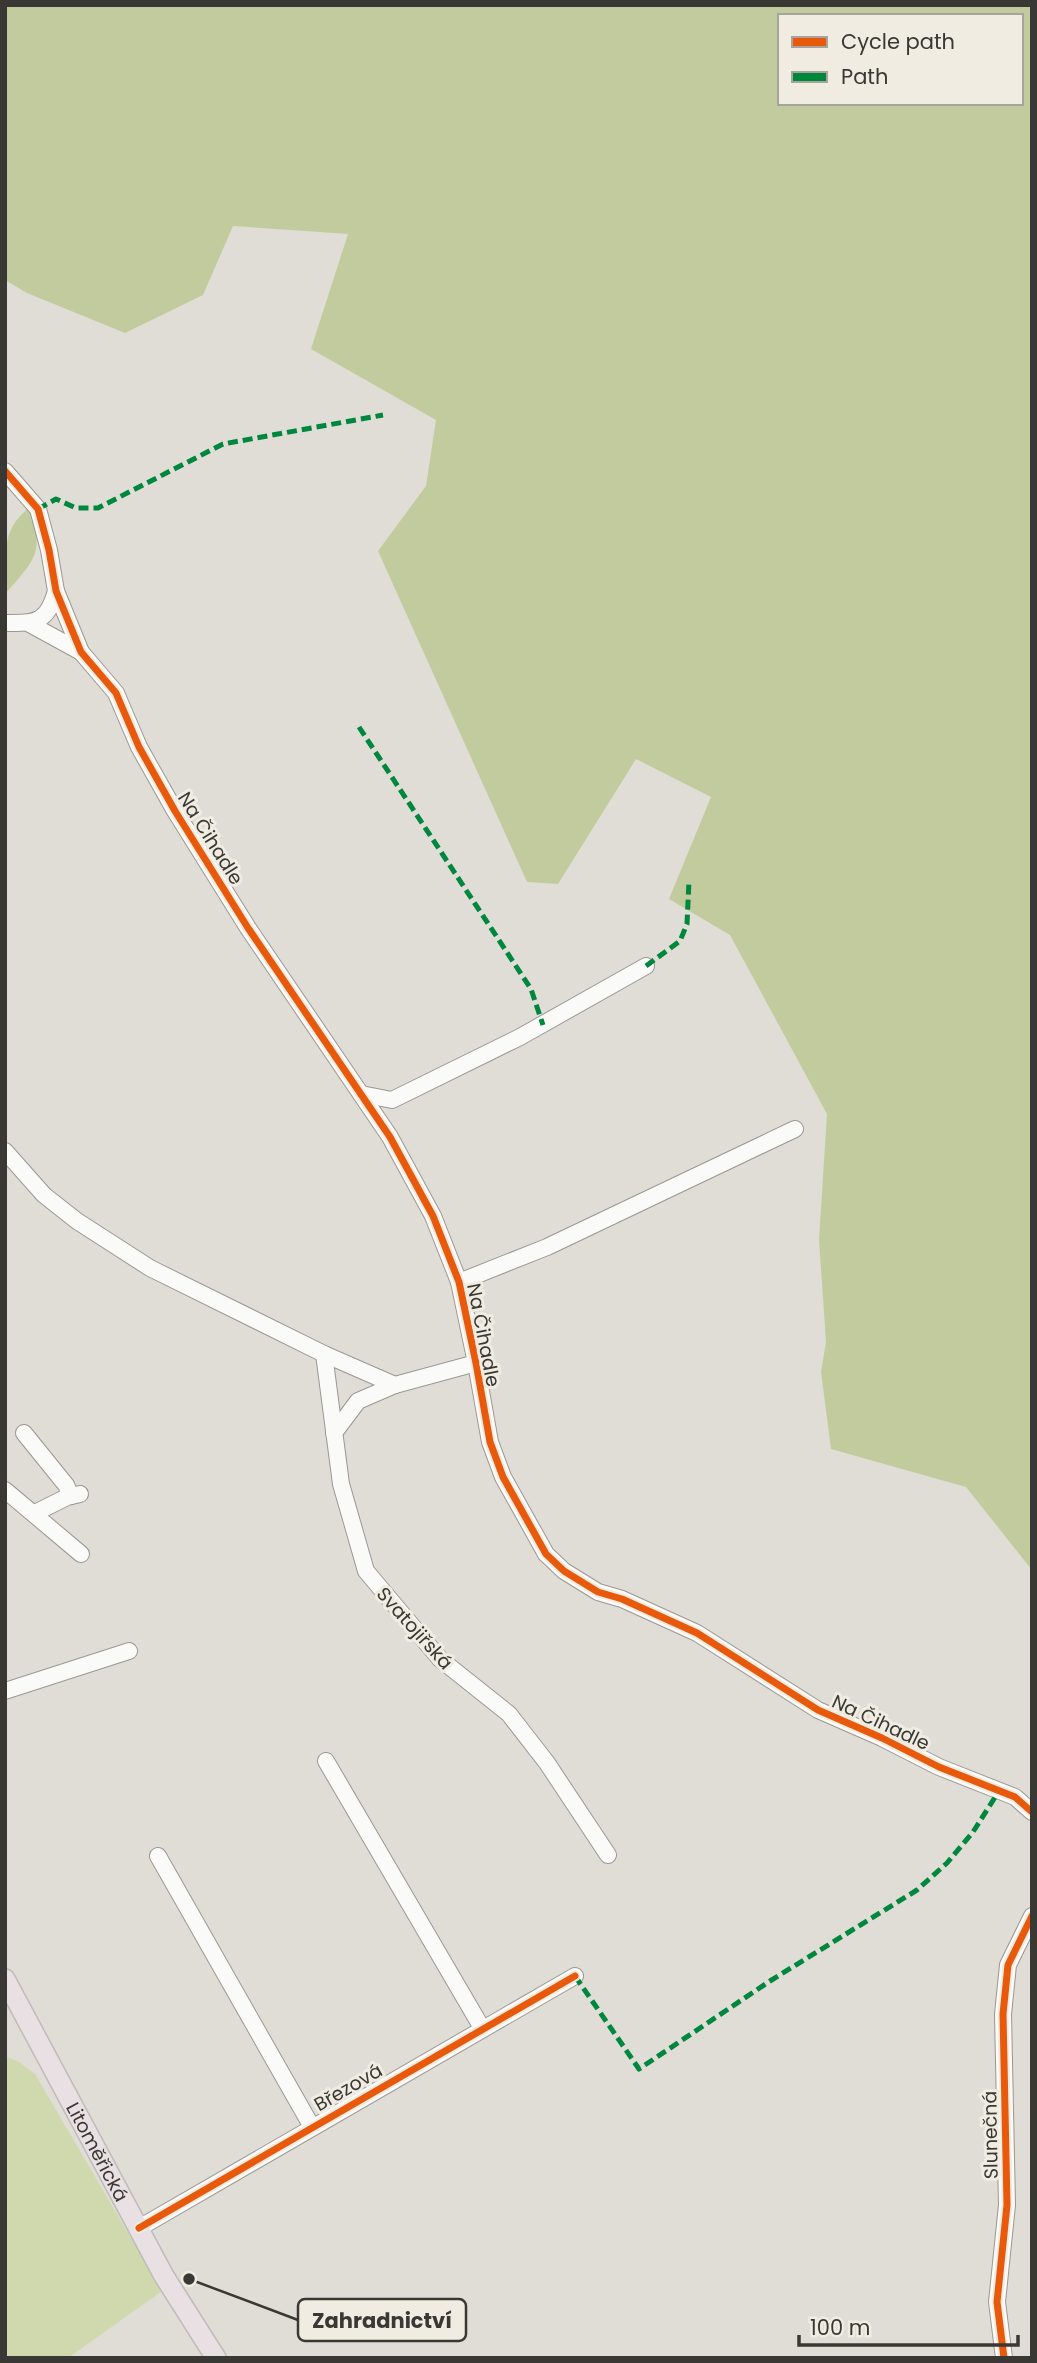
<svg xmlns="http://www.w3.org/2000/svg" width="1037" height="2363" font-family="Poppins,sans-serif">
<style>
.green{fill:#d0d9ae}
.forest{fill:#c2cb9e;fill-rule:evenodd}
.lines{fill:none;stroke-linecap:round;stroke-linejoin:round}
.minor-casing{stroke:#9b9893;stroke-width:18}
.major-casing{stroke:#bebcb9;stroke-width:22}
.minor{stroke:#fafaf9;stroke-width:16}
.major{stroke:#e8e0e2;stroke-width:19}
.quiet{stroke:#00873e;stroke-width:5;stroke-dasharray:10 5;stroke-linecap:butt}
.cycleway-casing{stroke:#f0ece1;stroke-width:11}
.cycleway{stroke:#e8590c;stroke-width:7}
.labels{text-anchor:middle;stroke-width:6;stroke-linejoin:round;paint-order:stroke}
.street-label{font-size:19px;fill:#3a3834;stroke:#f0ece1}
.leader{fill:none;stroke:#3a3834;stroke-width:2.5}
.callout-dot{fill:#3a3834;stroke:#f0ece1;stroke-width:2.5}
.callout{fill:#f0ece1;stroke:#3a3834;stroke-width:2.5}
.callout-label{font-size:21px;text-anchor:middle;font-weight:bold;fill:#3a3834}
</style>
<rect width="100%" height="100%" fill="#e0ddd6"/>
<!-- green -->
<path class="green" d="M5,2056L19,2062L35,2074L162,2291L68,2358H5Z"/>
<!-- forest -->
<g class="forest">
<path d="M5,5H1032V1570L966,1487L831,1449L821,1372L826,1342L819,1240L827,1114L730,935L669,899L711,797L636,759L558,884L527,882L378,551L426,486L436,420L311,349L348,234L233,226L203,295L125,333L27,293L5,280ZM780,16H1021V103H780Z"/>
<path d="M29,508C46,552 34,561 5,594C5,559 0,530 29,508Z"/>
</g>
<g class="lines">
<!-- minor casing -->
<g class="minor-casing">
<g id="minor">
<path d="M5,471L38,509L49,550L56,591L81,652L116,693L139,747L175,811L248,928L390,1137L433,1216L459,1282L476,1363L490,1442L503,1477L546,1554L564,1571L598,1592L622,1599L697,1633L818,1710L882,1738L939,1767L1015,1797L1032,1812"/>
<path d="M5,623C36,623 47,623 56,591"/>
<path d="M28,623L81,652"/>
<path d="M361,1094L392,1100L520,1037L646,966"/>
<path d="M5,1151L44,1195L77,1221L150,1268L324,1354L341,1484L366,1571L440,1659L509,1714L547,1763L608,1855"/>
<path d="M459,1282L547,1247L795,1129"/>
<path d="M324,1354L395,1385"/>
<path d="M24,1433L66,1485L71,1496"/>
<path d="M334,1433L358,1401L395,1385L476,1363"/>
<path d="M5,1490L81,1554"/>
<path d="M35,1513L67,1497L80,1494"/>
<path d="M5,1691L129,1651"/>
<path d="M326,1761L482,2028"/>
<path d="M158,1856L312,2127"/>
<path d="M139,2228L575,1976"/>
<path d="M1004,2358L997,2302L1007,2205L1003,2014L1008,1965L1032,1916"/>
</g>
</g>
<!-- major casing -->
<g class="major-casing">
<g id="major">
<path id="s1" d="M5,1979L164,2276L216,2358"/>
</g>
</g>
<!-- minor -->
<use href="#minor" class="minor"/>
<!-- major -->
<use href="#major" class="major"/>
<!-- quiet -->
<g class="quiet">
<path d="M38,509L56,499L76,508H98L223,444L383,415"/>
<path d="M359,727L531,989L543,1025"/>
<path d="M646,966L680,941L687,924L689,881"/>
<path d="M575,1976L639,2069L770,1981L917,1890L947,1863L973,1832L999,1791"/>
</g>
<!-- cycleway casing -->
<g class="cycleway-casing">
<g id="cycleway">
<path d="M5,471L38,509L49,550L56,591L81,652L116,693L139,747L175,811L248,928L390,1137L433,1216L459,1282L476,1363L490,1442L503,1477L546,1554L564,1571L598,1592L622,1599L697,1633L818,1710L882,1738L939,1767L1015,1797L1032,1812"/>
<path d="M139,2228L575,1976"/>
<path d="M1004,2358L997,2302L1007,2205L1003,2014L1008,1965L1032,1916"/>
</g>
</g>
<!-- cycleway -->
<use href="#cycleway" class="cycleway"/>
</g>
<g class="labels">
<!-- street labels -->
<g class="street-label">
<text transform="translate(211 838) rotate(58)" y="7">Na Čihadle</text>
<text transform="translate(484 1335) rotate(79)" y="7">Na Čihadle</text>
<text transform="translate(415 1628) rotate(48)" y="7">Svatojiřská</text>
<text transform="translate(881 1722) rotate(25)" y="7">Na Čihadle</text>
<text transform="translate(348 2087) rotate(-30)" y="7">Březová</text>
<text transform="translate(990 2135) rotate(-91)" y="7">Slunečná</text>
<text dy="7" stroke="none"><textPath href="#s1" startOffset="196">Litoměřická</textPath></text>
</g>
</g>
<!-- callouts -->
<path class="leader" d="M189 2279L298 2320"/>
<circle class="callout-dot" cx="189" cy="2279" r="7"/>
<rect class="callout" x="298" y="2299" width="168" height="42" rx="7"/>
<g class="callout-label">
<text x="382" y="2328">Zahradnictví</text>
</g>
<!-- border -->
<rect width="1037" height="2363" fill="none" stroke="#3a3834" stroke-width="14"/>
<!-- legend -->
<rect x="778" y="14" width="245" height="91" fill="#f0ece1" stroke="#a7a49c" stroke-width="2"/>
<rect x="792" y="37" width="35" height="10" fill="#e8590c" stroke="#a7a49c" stroke-width="2"/>
<text x="841" y="49" font-size="21" fill="#3a3834">Cycle path</text>
<rect x="792" y="72" width="35" height="10" fill="#00873e" stroke="#a7a49c" stroke-width="2"/>
<text x="841" y="84" font-size="21" fill="#3a3834">Path</text>
<!-- scale -->
<path d="M799 2335v10h219v-10" fill="none" stroke="#3a3834" stroke-width="3.5"/>
<text x="810" y="2335" font-size="21" fill="#3a3834" stroke="#f0ece1" stroke-width="5" paint-order="stroke">100 m</text>
</svg>
